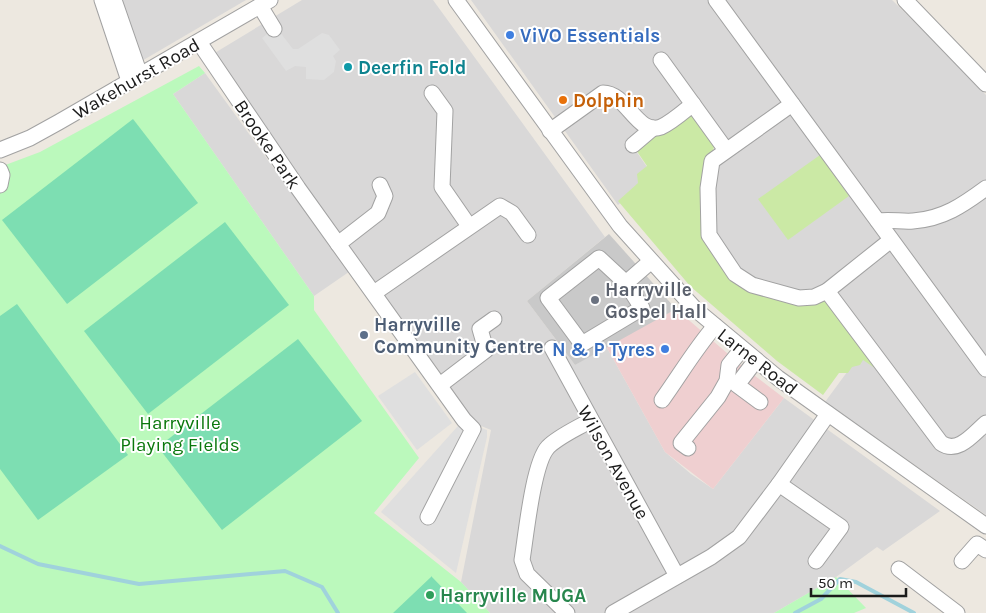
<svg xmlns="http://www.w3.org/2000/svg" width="986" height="613" font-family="Karla,sans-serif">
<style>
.residential{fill:#d9d8d8}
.commercial{fill:#efcfd0}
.religious{fill:#c9c9c9}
.grass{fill:#cbe9a5}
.park{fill:#bbf9bc}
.pitch{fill:#7ddeb2}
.parking{fill:#dfdfdf}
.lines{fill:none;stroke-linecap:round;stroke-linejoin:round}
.stream{stroke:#a0d2dc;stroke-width:4}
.minor-casing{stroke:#a2a2a2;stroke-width:17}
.minor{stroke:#fff;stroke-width:15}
.shop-dot{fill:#3f7fe0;stroke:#fff;stroke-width:2}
.culture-dot{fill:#0f9aa8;stroke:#fff;stroke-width:2}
.food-dot{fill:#e8710a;stroke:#fff;stroke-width:2}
.worship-dot{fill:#6b7280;stroke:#fff;stroke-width:2}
.service-dot{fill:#5c6f8a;stroke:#fff;stroke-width:2}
.leisure-dot{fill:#2e9e5b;stroke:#fff;stroke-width:2}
.labels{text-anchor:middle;stroke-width:4;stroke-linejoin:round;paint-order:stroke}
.shop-label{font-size:19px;font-weight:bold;fill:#366cbe;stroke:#fff;text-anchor:start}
.culture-label{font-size:19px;font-weight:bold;fill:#0d838f;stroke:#fff;text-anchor:start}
.street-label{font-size:19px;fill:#1b1b1b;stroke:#fff}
.food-label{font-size:19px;font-weight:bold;fill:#c56008;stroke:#fff;text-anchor:start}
.worship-label{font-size:19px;font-weight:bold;fill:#5b616d;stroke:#fff;text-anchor:start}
.service-label{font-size:19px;font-weight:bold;fill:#4e5e75;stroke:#fff;text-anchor:start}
.park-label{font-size:19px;fill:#0a780c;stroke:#fff}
.leisure-label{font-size:19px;font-weight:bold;fill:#27864d;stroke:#fff;text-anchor:start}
</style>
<rect width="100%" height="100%" fill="#ede8e0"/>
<!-- residential -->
<g class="residential">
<path d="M120,0H246L140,62Z"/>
<path d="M302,0H433L605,237L527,301L575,365L606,346L665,452L691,474L713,489L784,398L940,511L883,551L877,547L836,577L774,613H490L461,582L491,430L474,423L438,369L359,265L314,296L173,94L205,73L286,185L299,177L213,54Z"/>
<path d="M471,0H892L924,31L986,95V515L825,402L864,349L787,298L715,258L708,174L727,141L697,101L636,151L647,167L639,186L618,205Z"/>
</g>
<!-- commercial -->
<path class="commercial" d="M676,309L742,366L784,398L713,489L665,452L606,346Z"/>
<!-- religious -->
<path class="religious" d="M609,234L676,309L575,365L527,301Z"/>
<!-- grass -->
<g class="grass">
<path d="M691,112L716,141L709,162L706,228L731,275L827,298L885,375L863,360L860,365L852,367L848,373H839L823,395L777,361L690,286L618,201L638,183L637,174L647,166L636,150Z"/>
<path d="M820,155L849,196L788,240L758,199Z"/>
</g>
<!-- park -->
<g class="park">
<path d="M199,66L205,73L173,94L314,296V310L419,458L374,513L461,582L490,613H0V167L40,152Z"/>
<path d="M836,577L866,608L854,613H774Z"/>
</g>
<!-- pitch -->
<g class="pitch">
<path d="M133,119L198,203L67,304L2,220Z"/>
<path d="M225,222L289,305L148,414L84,331Z"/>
<path d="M17,304L128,455L38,520L0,469V316Z"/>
<path d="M298,339L362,421L222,530L158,447Z"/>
<path d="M431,576L467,613H393L431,577Z"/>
</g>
<!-- parking -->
<g class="parking">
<path d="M276,27L293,49H298L322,33L329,35L340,50L333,56L336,61L334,72L324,80L306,79V67L295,66L286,71L262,38Z"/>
<path d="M415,372L452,423L417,450L378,396Z"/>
<path d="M466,417L473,425L487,430V437L456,573L381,512Z"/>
</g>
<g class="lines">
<!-- stream -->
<g class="stream">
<path d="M0,546L38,564L139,584L285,571L322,587L338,613"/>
<path d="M795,613L821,599L840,579L856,582L914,613"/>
</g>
<!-- minor casing -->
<g class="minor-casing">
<g id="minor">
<path d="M102,0L129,81"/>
<path d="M114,0L140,75"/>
<path d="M456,0L620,226L695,309L778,378L986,526"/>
<path d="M716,0L986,369"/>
<path d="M905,0L986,84"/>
<path d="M260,6L274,29"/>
<path d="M199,42L298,188L464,420L473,429L428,517"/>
<path d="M661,60L726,150"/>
<path d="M432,93L445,111L442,187L469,226"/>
<path d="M792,104L712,161L708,188L709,235L735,274L752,285L799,298L814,297L827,291L891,240"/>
<path d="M550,131L603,93C627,93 637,136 661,127C672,122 683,112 693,104"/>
<path d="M633,145L653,128"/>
<path d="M0,150L30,138L59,122L270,0"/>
<path d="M0,170L2,175L0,185"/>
<path d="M878,221C890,219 902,222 913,221C943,219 963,205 986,188"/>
<path d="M338,244L378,213L385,196L380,185"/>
<path d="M626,283L599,258L548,298L582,344L642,308L626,283L650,262"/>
<path d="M827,291L941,443C958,455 974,433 986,423"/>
<path d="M374,293L500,206L512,213L528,235"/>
<path d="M552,348L677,576"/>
<path d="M756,360L737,385L760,402"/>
<path d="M440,385L486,350L480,329L494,319"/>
<path d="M662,400C680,375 695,349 715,326"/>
<path d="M688,448L681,443L718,397L727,381L729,365L742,349"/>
<path d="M779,484L841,527L816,561"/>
<path d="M962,561L977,544L986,550"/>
<path d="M899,569L957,613"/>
<path d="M567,613L527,574L522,560C526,536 533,463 548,447C559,436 578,428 591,420"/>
<path d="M613,613L711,557L739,537L779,484L828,414"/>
</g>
</g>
<!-- minor -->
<use href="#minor" class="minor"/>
</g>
<!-- markers -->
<g class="shop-dot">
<circle cx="510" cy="35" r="5"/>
<circle cx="665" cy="349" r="5"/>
</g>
<circle class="culture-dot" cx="348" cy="67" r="5"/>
<circle class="food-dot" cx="563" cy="100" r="5"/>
<circle class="worship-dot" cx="595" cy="300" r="5"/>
<circle class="service-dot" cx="364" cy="335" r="5"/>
<circle class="leisure-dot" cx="430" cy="595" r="5"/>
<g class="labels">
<!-- shop labels -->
<g class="shop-label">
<text x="520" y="42">ViVO Essentials</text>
<text x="655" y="356" text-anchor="end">N &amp; P Tyres</text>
</g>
<!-- culture labels -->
<g class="culture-label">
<text x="358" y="74">Deerfin Fold</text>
</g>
<!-- street labels -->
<g class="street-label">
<text transform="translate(136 78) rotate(-30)" y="7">Wakehurst Road</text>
<text transform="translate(268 144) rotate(56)" y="7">Brooke Park</text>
<text transform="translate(758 361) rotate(38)" y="7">Larne Road</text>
<text transform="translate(614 462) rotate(61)" y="7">Wilson Avenue</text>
</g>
<!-- food labels -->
<g class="food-label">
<text x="573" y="107">Dolphin</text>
</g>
<!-- worship labels -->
<g class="worship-label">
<text x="605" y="296">Harryville<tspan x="605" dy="22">Gospel Hall</tspan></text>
</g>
<!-- service labels -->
<g class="service-label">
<text x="374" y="331">Harryville<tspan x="374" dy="22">Community Centre</tspan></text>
</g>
<!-- park labels -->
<g class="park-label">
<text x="180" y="429">Harryville<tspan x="180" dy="22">Playing Fields</tspan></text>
</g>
<!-- leisure labels -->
<g class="leisure-label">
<text x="440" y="602">Harryville MUGA</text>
</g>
</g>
<!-- scale -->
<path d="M811 588v8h95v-8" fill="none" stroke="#1b1b1b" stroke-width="2.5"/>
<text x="818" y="588" font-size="15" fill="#1b1b1b" stroke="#ffffff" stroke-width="4" paint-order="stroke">50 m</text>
</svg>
